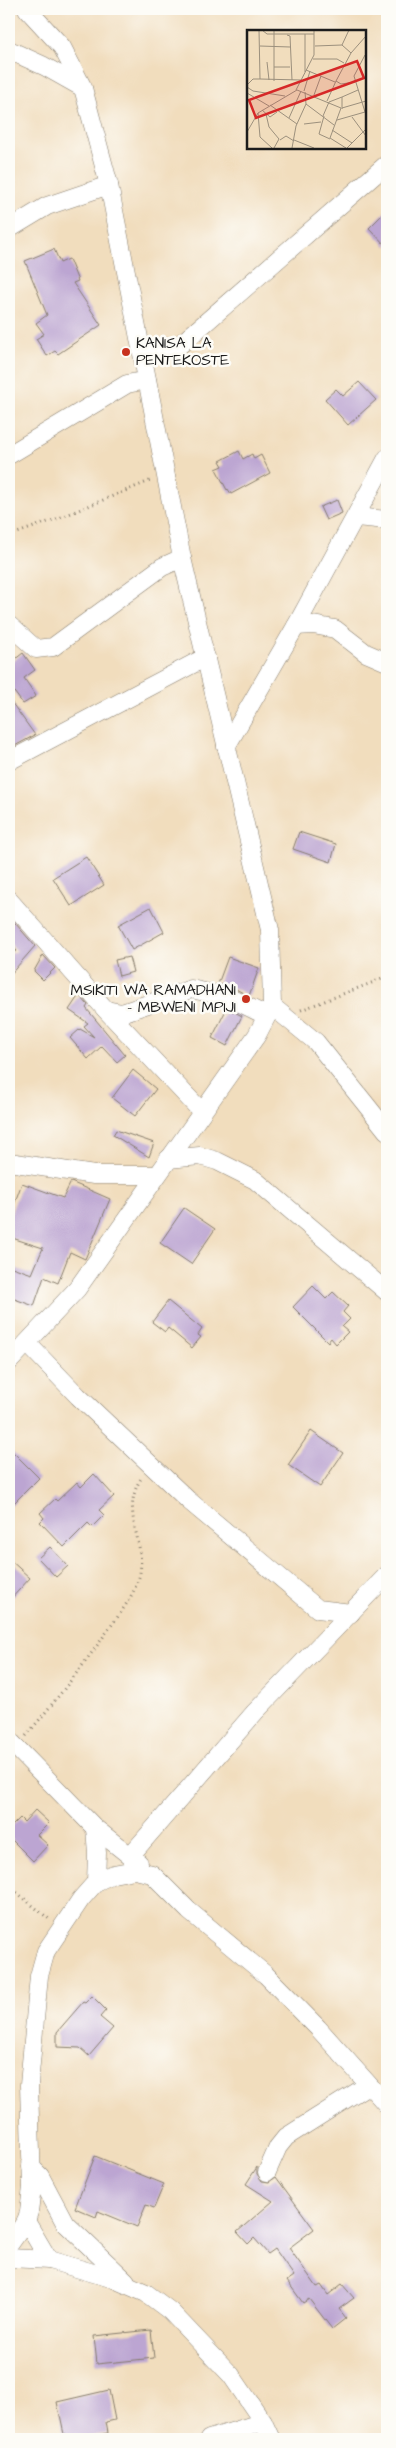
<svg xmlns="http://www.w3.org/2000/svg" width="396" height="2448" font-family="'Architects Daughter',sans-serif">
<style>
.building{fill:#bca5d2}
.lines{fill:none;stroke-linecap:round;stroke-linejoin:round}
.minor-casing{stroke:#867c6c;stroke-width:19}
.path{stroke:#867c6c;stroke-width:3;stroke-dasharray:1 4;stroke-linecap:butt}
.minor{stroke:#fff;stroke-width:18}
.poi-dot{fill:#c8321e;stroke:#fdfcf7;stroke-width:2}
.labels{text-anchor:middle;stroke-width:5;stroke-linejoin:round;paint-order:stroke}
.poi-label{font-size:15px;fill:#1c1c1c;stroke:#fdfcf7;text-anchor:start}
.inset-road{fill:none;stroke:#9c907d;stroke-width:1}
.view{fill:#d62828;fill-opacity:0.15;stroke:#d62828;stroke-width:2.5}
.inset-edge{fill:none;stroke:#1c1c1c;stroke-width:2.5}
</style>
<rect width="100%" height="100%" fill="#fdfcf7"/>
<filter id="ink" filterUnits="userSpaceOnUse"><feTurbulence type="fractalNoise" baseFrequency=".02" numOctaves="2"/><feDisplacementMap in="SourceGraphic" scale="10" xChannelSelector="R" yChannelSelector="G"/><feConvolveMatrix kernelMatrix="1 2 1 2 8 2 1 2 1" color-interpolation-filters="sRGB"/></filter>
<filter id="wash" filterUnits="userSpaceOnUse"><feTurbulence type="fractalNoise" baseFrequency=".0096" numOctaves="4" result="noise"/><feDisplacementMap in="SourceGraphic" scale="20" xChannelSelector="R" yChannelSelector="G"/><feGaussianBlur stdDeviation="1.12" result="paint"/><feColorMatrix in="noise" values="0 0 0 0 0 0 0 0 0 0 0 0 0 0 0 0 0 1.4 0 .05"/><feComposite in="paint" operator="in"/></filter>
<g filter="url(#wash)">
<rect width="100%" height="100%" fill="#f1ddbd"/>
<g id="blocks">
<!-- building -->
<g class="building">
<path d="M387,210V247L369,228Z"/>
<path d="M54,249L60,263L69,259L78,281L73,283L101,325L58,354L55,351L47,356L36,339L44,334L36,323L47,315L25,261Z"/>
<path d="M359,382L376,400L348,425L325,399L336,389L343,396Z"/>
<path d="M239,451L243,459L252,454L254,459L261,455L270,473L231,494L228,489L227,490L216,469L223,466L220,461Z"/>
<path d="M337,500L342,513L326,520L320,507Z"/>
<path d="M23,653L35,670L24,678L36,696L23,704L9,685V664Z"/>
<path d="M9,699L35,735L9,749Z"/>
<path d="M299,832L336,844L331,862L293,849Z"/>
<path d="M86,857L104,885L71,906L53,878Z"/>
<path d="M151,907L164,932L132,950L118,925Z"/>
<path d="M9,916L35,946L9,976V954L17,951L9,942Z"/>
<path d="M43,955L55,968L43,980L34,971Z"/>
<path d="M129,957L133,972L119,976L115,960Z"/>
<path d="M228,957L259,968L249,996L232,987L218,984Z"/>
<path d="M79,995L88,1005L86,1008L125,1055L117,1062L102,1046L88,1059L70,1038L80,1029L94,1037L84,1026L88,1023L69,1010Z"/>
<path d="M227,1008L242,1016L227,1046L212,1038Z"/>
<path d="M133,1070L156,1089L135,1116L112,1098Z"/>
<path d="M116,1130L154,1143L149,1157L113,1135Z"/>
<path d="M71,1182L110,1199L85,1259L70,1252L58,1283L44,1277L34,1306L9,1297V1266L32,1274L43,1248L9,1237V1218L22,1183L63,1198Z"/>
<path d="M184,1208L215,1229L191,1264L160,1243Z"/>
<path d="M313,1286L326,1299L333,1292L348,1306L343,1312L350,1319L342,1327L348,1332L336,1344L331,1338L328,1342L293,1307Z"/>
<path d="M168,1301L202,1329L198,1335L201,1337L192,1348L168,1328L165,1332L152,1322Z"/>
<path d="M311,1431L343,1453L320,1487L288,1465Z"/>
<path d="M9,1448L39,1478L9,1508Z"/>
<path d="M94,1474L114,1496L99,1510L104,1515L92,1527L88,1523L64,1547L40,1522L44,1518L40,1513L55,1499L57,1501L77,1482L81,1487Z"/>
<path d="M50,1547L68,1566L56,1577L38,1558Z"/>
<path d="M9,1559L30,1578L9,1601Z"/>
<path d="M35,1810L49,1823L37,1835L48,1845L33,1861L9,1837V1829L20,1818L24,1822Z"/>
<path d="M92,1996L106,2010L100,2017L113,2028L89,2056L80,2048L57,2047V2032L83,2002L85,2003Z"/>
<path d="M95,2156L164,2184L154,2208L146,2205L137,2227L98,2211L96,2217L75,2208Z"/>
<path d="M257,2167V2174L262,2181L269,2182L276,2177L314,2229L289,2248L317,2287L321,2285L328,2295L342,2284L354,2298L339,2309L346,2318L332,2329L309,2299L303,2303L287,2281L294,2276L275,2249L268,2254L254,2238L248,2244L237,2232L273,2201L246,2184Z"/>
<path d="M151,2330L154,2358L97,2364L94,2336Z"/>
<path d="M109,2390L115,2420L106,2422L108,2433L79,2439H65L57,2402Z"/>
</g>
</g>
</g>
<g filter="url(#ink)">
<use href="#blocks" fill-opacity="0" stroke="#867c6c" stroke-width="1"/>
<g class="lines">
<!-- minor casing -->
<g class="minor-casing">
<g id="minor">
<path d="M9,50L44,66L83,88"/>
<path d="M9,229L47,206L109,185"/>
<path d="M142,349H156L181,344L387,164"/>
<path d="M9,455L127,384L147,380"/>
<path d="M356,517L387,520"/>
<path d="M9,625L36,649L53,647L162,567L182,558"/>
<path d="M296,626L313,625L335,629L366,653L387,662"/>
<path d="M226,747L296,626L387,458"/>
<path d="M9,761L206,657"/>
<path d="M9,900L106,1010L201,1111"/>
<path d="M272,1006L316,1042L387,1131"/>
<path d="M106,1010L122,1013L191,989L228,997L267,1016"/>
<path d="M168,1159L200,1156L217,1161L255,1180L387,1292"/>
<path d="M9,1162L94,1175H156"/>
<path d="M27,1343L78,1396L188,1500L318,1609L351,1613"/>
<path d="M9,1362L77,1289L257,1035L272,1006L270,930L182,558L109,185L83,88L62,47L27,9"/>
<path d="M9,1740L95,1828L139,1863"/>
<path d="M95,1828L97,1853L96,1882"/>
<path d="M130,1856L255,1712L387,1575"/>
<path d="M31,2167L40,2176L65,2223L126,2281"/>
<path d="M267,2172L278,2147L286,2137L368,2085"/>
<path d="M26,2221L49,2260"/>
<path d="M9,2245L26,2221L29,2212L32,2187L29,2085L39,1976L46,1951L81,1899L96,1882L113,1874L135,1870L152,1874L189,1911L266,1975L318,2028L387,2105"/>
<path d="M9,2258L49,2260L114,2279L146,2293L170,2311L231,2375L263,2422L271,2439"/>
<path d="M209,2439L263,2422"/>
</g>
</g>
<!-- path -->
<g class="path">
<path d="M9,536L59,518L152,480"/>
<path d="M301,1010L387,977"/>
<path d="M26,1736C54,1702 81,1669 106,1633C118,1616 133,1598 139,1577C148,1543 118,1512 142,1477"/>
<path d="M9,1886L49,1919"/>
</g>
<!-- minor -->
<use href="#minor" class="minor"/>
</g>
</g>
<!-- markers -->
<g class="poi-dot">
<circle cx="126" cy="352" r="5"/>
<circle cx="246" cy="999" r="5"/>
</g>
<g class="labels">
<!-- poi labels -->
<g class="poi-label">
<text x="136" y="348">KANISA LA<tspan x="136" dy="17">PENTEKOSTE</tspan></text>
<text x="236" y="995" text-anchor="end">MSIKITI WA RAMADHANI<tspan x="236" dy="17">- MBWENI MPIJI</tspan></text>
</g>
</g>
<!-- overview -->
<g transform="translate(247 30)">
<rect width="119" height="119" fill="#f1ddbd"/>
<path class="inset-road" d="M12,0L13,49L54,50M15,0L20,4H67M27,0V51M58,4V42M40,5L43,6L45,50M95,15L102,0M13,16L43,17M68,16L95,15L104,23M66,29H90L97,33M20,32L22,50M27,37H43M59,40L88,52M108,52L94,54L89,51L104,23L119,6M0,55L6,49H13M0,57L6,61L38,66M49,60L67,25V0M57,61L63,41M0,63L22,76M67,65L74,46M80,71L89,51M59,74L87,95M23,75L50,94M95,78L119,71M95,79V67L111,60M15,80L23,87L30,82M118,82L107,46L118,25M11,83L13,107L25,118M19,84L22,97L32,109L27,118M76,86L82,72L95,67M77,86L72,104L83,109M105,87L119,106M42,88L54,61M90,90L118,82M57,94L74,92M85,100L105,113M0,102L11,83L50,60L94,78L83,108L99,118M33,110L39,106L47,111M47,110L67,118M45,118L49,96L59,74L58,62M100,118L119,99"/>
<path class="view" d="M110,31L117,48L9,88L2,70Z"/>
<rect width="119" height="119" class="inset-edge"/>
</g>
<!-- margin -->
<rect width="396" height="2448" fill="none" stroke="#fdfcf7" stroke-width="30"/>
</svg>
